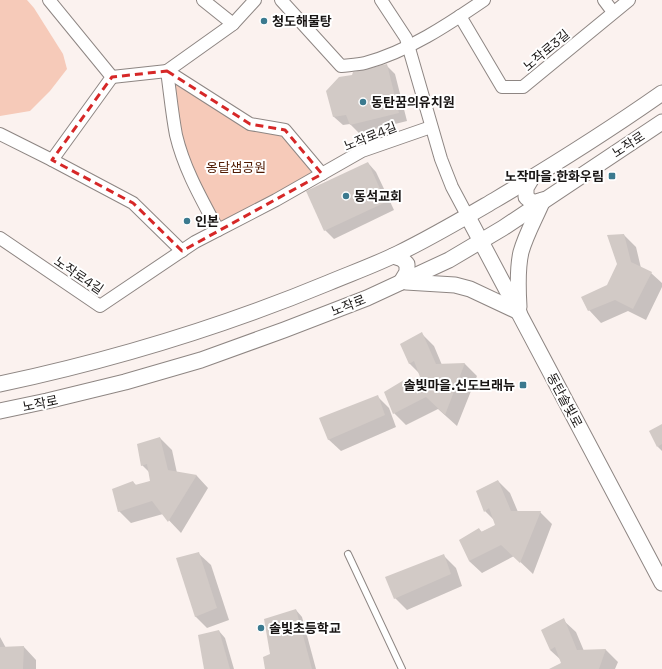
<svg xmlns="http://www.w3.org/2000/svg" width="662" height="669" font-family="'Space Grotesk','Noto Sans KR',sans-serif">
<style>
.green{fill:#f6cab9}
.shadow{fill:#0003}
.building{fill:#d2cac6}
.lines{fill:none;stroke-linecap:round;stroke-linejoin:round}
.service-casing{stroke:#8e8683;stroke-width:8}
.minor-casing{stroke:#8e8683;stroke-width:14}
.tertiary-casing{stroke:#8e8683;stroke-width:17}
.service{stroke:#fff;stroke-width:6}
.minor{stroke:#fff;stroke-width:12}
.tertiary{stroke:#fff;stroke-width:15}
.marked{fill:none;stroke:#d62828;stroke-width:3;stroke-dasharray:8 5;stroke-linejoin:round}
.poi-dot{fill:#3b7a8f;stroke:#fff;stroke-width:1.5}
.labels{text-anchor:middle;stroke-width:4;stroke-linejoin:round;paint-order:stroke}
.poi-label{font-size:13px;font-weight:bold;fill:#181514;stroke:#fff;text-anchor:start}
.street-label{font-size:13px;fill:#181514;stroke:#fff}
.park-label{font-size:13px;fill:#501a02;stroke:#fff}
</style>
<rect width="100%" height="100%" fill="#fbf2ef"/>
<!-- green -->
<g class="green">
<path d="M0,0H27L34,8L63,54L67,69L50,91L30,111L0,116Z"/>
<path d="M170,75L248,125L282,131L317,172L218,226L186,160Z"/>
</g>
<!-- shadow -->
<g class="shadow">
<path d="M387,66L395,74L407,121L359,133L350,124L343,125L334,117L328,91L353,76Z"/>
<path d="M368,163L376,172L394,210L334,239L325,230Z"/>
<path d="M624,235L636,247L641,268L651,273L662,283V287L646,320L628,311L601,323L589,310L608,286L618,264Z"/>
<path d="M422,334L434,346L442,365L465,364L477,376L457,426L438,409L406,425L394,413L403,381L407,385L421,378L420,374L409,363Z"/>
<path d="M377,396L389,408L396,427L341,451L328,439Z"/>
<path d="M662,425V451L658,447Z"/>
<path d="M160,438L172,450L177,473L197,476L208,488L181,533L163,514L131,523L119,511L133,482L137,486L151,481L150,473L142,465Z"/>
<path d="M498,481L510,493L518,512H540L552,524L533,574L514,556L482,573L469,561L479,529L482,532L497,525L495,521L485,511Z"/>
<path d="M198,553L211,565L229,620L207,628L195,616Z"/>
<path d="M444,556L456,568L462,586L407,610L395,598Z"/>
<path d="M296,610L302,617L316,669H266L271,655Z"/>
<path d="M563,620L576,632L584,651L606,650L618,662L615,669H552L562,664L561,660L550,650Z"/>
<path d="M219,631L225,638L234,669H205Z"/>
<path d="M0,637L6,648L24,647L36,660V669H0Z"/>
</g>
<!-- building -->
<g class="building">
<path d="M387,64L399,113L350,125L346,115L333,117L326,91L339,77L352,75L353,72Z"/>
<path d="M368,162L386,202L324,231L306,191Z"/>
<path d="M624,234L631,262L652,272L633,309L615,300L588,311L581,297L607,285L617,264L607,235Z"/>
<path d="M422,332L436,364L465,363L445,415L426,397L393,414L384,392L404,380L406,384L420,377L414,361L409,364L400,344Z"/>
<path d="M378,395L385,415L328,440L319,418Z"/>
<path d="M662,424V444L657,447L649,431Z"/>
<path d="M160,437L168,470L197,475L168,522L152,501L118,512L112,489L133,481L135,485L150,481L147,464L141,466L137,444Z"/>
<path d="M498,480L511,511H541L520,563L501,545L469,561L459,540L479,528L481,532L495,525L489,508L484,512L476,491Z"/>
<path d="M199,552L217,608L195,617L176,558Z"/>
<path d="M444,554L451,574L394,599L385,577Z"/>
<path d="M296,609L312,669H265L263,657L270,654L264,619Z"/>
<path d="M564,618L577,650L606,649L599,669H549L561,663L555,647L550,650L541,630Z"/>
<path d="M219,630L230,669H204L198,635Z"/>
<path d="M24,646L23,669H0V647Z"/>
</g>
<g class="lines">
<!-- service casing -->
<g class="service-casing">
<path id="service" d="M348,554L402,669"/>
</g>
<!-- minor casing -->
<g class="minor-casing">
<g id="minor">
<path d="M203,0L233,24"/>
<path d="M255,0L233,24L167,71L250,124L285,130L322,174"/>
<path d="M281,0L341,66C348,65 357,65 365,63C407,52 449,24 484,0"/>
<path d="M381,0L406,38L441,159L452,187L468,217"/>
<path d="M604,0L613,12"/>
<path d="M460,16L502,87H523L629,0"/>
<path d="M112,77L167,71C170,92 172,114 176,135C184,169 202,200 218,230"/>
<path d="M0,134L52,160L112,77L49,0"/>
<path d="M52,160L133,203L182,251"/>
<path d="M0,238L100,306L195,242L276,200L362,151L431,127"/>
</g>
</g>
<!-- tertiary casing -->
<g class="tertiary-casing">
<g id="tertiary">
<path d="M532,178L526,188V197L533,203L543,200"/>
<path d="M468,217L662,583"/>
<path d="M393,256L402,259L407,264V272L401,282"/>
<path d="M406,282L455,285L470,289L519,312"/>
<path d="M519,307C518,290 517,269 521,252C526,234 536,217 543,200"/>
<path d="M0,384C113,360 222,327 328,283C352,273 377,264 399,253C432,237 464,218 495,200C552,166 608,131 662,93"/>
<path d="M0,411L47,401L125,382L201,360L284,330L367,298L449,260L503,228L662,122"/>
</g>
</g>
<!-- service -->
<use href="#service" class="service"/>
<!-- minor -->
<use href="#minor" class="minor"/>
<!-- tertiary -->
<use href="#tertiary" class="tertiary"/>
</g>
<!-- marked area -->
<path class="marked" d="M167,71L250,124L285,130L322,174L182,251L133,203L52,160L112,77Z"/>
<!-- markers -->
<g class="poi-dot">
<circle cx="264" cy="21" r="4"/>
<circle cx="363" cy="102" r="4"/>
<rect x="608" y="172" width="8" height="8" rx="2"/>
<circle cx="346" cy="196" r="4"/>
<circle cx="187" cy="221" r="4"/>
<rect x="519" y="381" width="8" height="8" rx="2"/>
<circle cx="261" cy="628" r="4"/>
</g>
<g class="labels">
<!-- poi labels -->
<g class="poi-label">
<text x="272" y="26">청도해물탕</text>
<text x="371" y="107">동탄꿈의유치원</text>
<text x="604" y="181" text-anchor="end">노작마을.한화우림</text>
<text x="354" y="201">동석교회</text>
<text x="195" y="226">인본</text>
<text x="515" y="390" text-anchor="end">솔빛마을.신도브래뉴</text>
<text x="269" y="633">솔빛초등학교</text>
</g>
<!-- street labels -->
<g class="street-label">
<text transform="translate(546 50) rotate(-40)" y="5">노작로3길</text>
<text transform="translate(370 136) rotate(-22)" y="5">노작로4길</text>
<text transform="translate(628 144) rotate(-33)" y="5">노작로</text>
<text transform="translate(79 275) rotate(34)" y="5">노작로4길</text>
<text transform="translate(348 305) rotate(-22)" y="5">노작로</text>
<text transform="translate(565 400) rotate(62)" y="5">동탄솔빛로</text>
<text transform="translate(40 403) rotate(-12)" y="5">노작로</text>
</g>
<!-- park labels -->
<g class="park-label">
<text x="236" y="172">옹달샘공원</text>
</g>
</g>
</svg>
